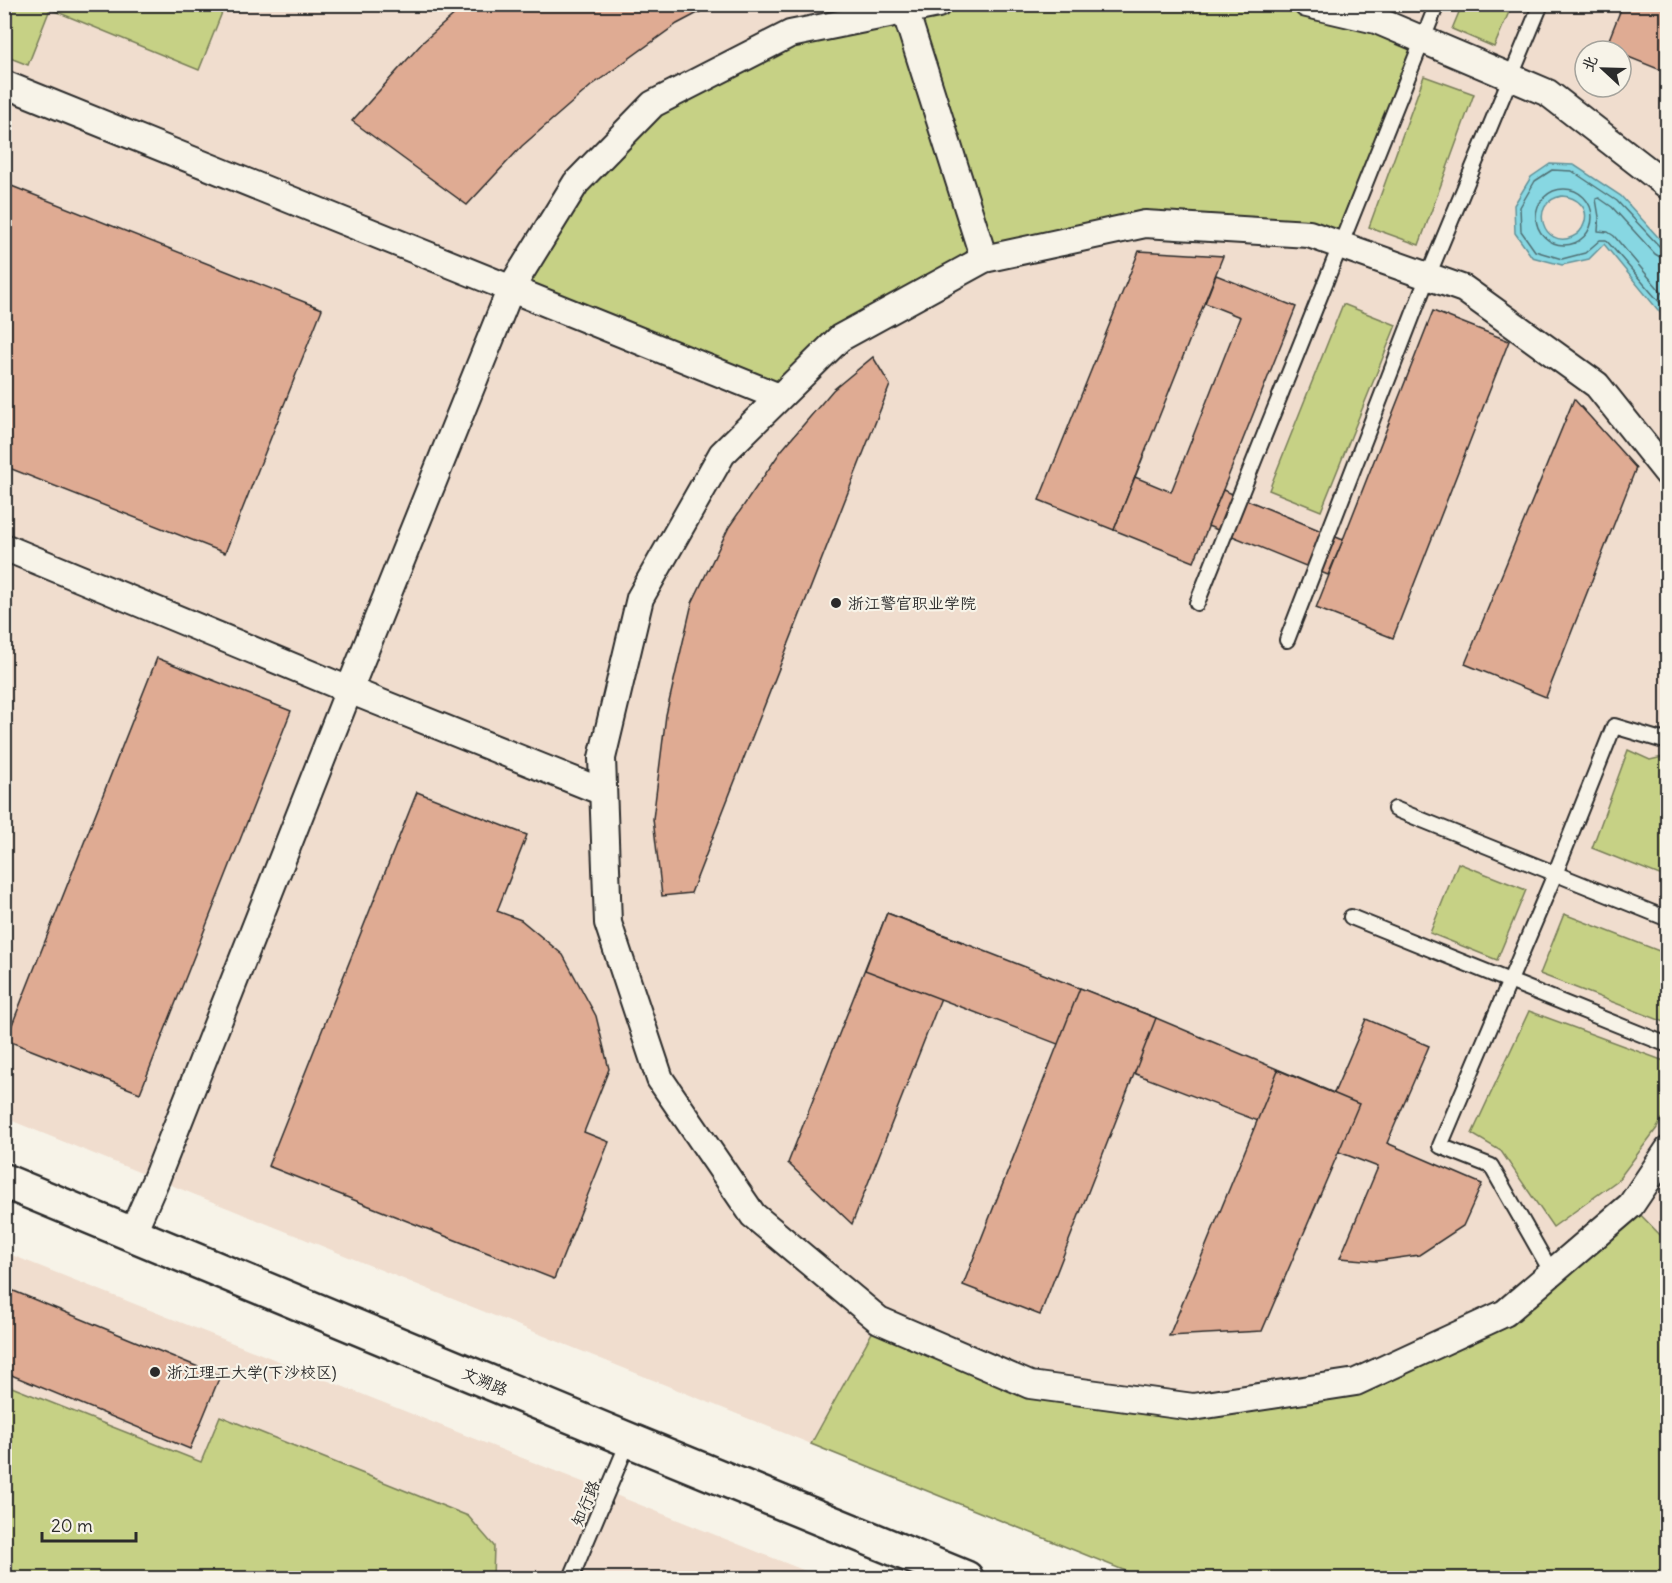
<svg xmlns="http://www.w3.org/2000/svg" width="1672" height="1583" font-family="Delius,'LXGW WenKai TC',sans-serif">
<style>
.built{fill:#f0ddce;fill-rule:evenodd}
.green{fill:#c6d185;stroke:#787e58;stroke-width:1.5}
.water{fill:#87d7e2;stroke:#629299;stroke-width:1.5;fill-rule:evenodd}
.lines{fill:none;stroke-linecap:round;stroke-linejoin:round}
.shore{stroke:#507074;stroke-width:1.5}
.building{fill:#dfab93;stroke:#2b2b2b;stroke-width:1.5}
.service-casing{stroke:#2b2b2b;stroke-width:18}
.minor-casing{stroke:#2b2b2b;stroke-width:30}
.tertiary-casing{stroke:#2b2b2b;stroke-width:38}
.service{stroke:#f7f3e8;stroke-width:14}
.minor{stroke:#f7f3e8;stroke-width:26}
.tertiary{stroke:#f7f3e8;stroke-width:33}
.poi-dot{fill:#2b2b2b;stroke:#f7f3e8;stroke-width:2}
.labels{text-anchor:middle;stroke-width:4.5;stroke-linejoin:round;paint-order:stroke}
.poi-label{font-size:16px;fill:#2b2b2b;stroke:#f7f3e8;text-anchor:start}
.street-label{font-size:16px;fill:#2b2b2b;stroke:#f7f3e8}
</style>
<rect width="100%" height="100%" fill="#f7f3e8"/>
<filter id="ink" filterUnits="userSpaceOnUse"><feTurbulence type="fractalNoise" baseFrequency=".0167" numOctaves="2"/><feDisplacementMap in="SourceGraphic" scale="12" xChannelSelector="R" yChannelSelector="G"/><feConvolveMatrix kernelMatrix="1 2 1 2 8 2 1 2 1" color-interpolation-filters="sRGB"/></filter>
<g filter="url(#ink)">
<!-- built -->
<g class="built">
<path d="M4,5H1667V1578H1143L5,1118ZM1585,51H1621V87H1585Z"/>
<path d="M4,1252L608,1492L823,1578H5Z"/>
</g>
<!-- green -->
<g class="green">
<path d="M1307,4L1422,39L1339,245L1145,224L984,259L840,338L779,397L511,288L653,104L790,34L938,5Z"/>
<path d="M4,5H225L199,70L50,9L28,65L5,56Z"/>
<path d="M1462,5H1512L1494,47L1452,29Z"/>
<path d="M1424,76L1474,94L1419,245L1369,227Z"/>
<path d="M1343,304L1396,325L1321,511L1269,490Z"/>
<path d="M1628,750L1650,760L1667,756V878L1592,848Z"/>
<path d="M1458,863L1526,890L1497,960L1430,933Z"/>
<path d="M1564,914L1667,954V1023L1540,974Z"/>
<path d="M1529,1011L1667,1062V1110L1657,1128L1618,1180L1553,1227L1501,1151L1472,1134Z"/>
<path d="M1631,1205L1667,1242V1578H1143L811,1444L879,1320L1030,1385L1193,1407L1356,1382L1505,1313Z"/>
<path d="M4,1384L201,1462L220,1416L468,1516L494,1546L493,1578H5Z"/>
</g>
<!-- water -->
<path class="water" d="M1550,164L1574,165L1621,196L1667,247V321L1604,244L1589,259L1562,265L1532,257L1515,233L1514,205L1531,177ZM1562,196C1577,197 1590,208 1584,224C1582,230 1577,235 1572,237C1544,250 1527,202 1562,196Z"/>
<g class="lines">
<!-- shore -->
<g class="shore">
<circle cx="1564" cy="217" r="28"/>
<path d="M1668,250L1661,248L1617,201L1572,171L1552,170L1535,181L1520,207L1521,231L1535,251L1562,259L1585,253L1600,240H1606L1668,312"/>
<path d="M1668,258L1660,257L1655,254L1612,207L1599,198L1596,199L1599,217L1598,231L1608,232L1614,236L1668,300"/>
</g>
</g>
<!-- building -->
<g class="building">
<path d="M466,4H715L677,24L591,86L522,146L467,205L352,121L424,41Z"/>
<path d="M1623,4H1668V73L1621,54V51H1615L1606,47Z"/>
<path d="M4,183L322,309L225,553L4,466Z"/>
<path d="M1139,251L1223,256L1114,530L1039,500Z"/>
<path d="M1216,275L1296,307L1194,562L1114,530L1135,477L1171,492L1240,317L1205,303Z"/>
<path d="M1433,311L1509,341L1393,638L1316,608Z"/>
<path d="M873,357L890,385L691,893L662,896L653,819L666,715L692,603L729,527L781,451L833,390Z"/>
<path d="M1574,399L1636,468L1546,697L1465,664Z"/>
<path d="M1223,490L1343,540L1328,575L1208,526Z"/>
<path d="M157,658L291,711L140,1093L6,1040Z"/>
<path d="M417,792L527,835L497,911L521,920L563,955L596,1016L609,1069L584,1132L609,1142L554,1279L268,1166Z"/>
<path d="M887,913L963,942L852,1224L788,1163Z"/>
<path d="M887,913L1156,1018L1334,1093L1366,1019L1429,1046L1387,1143L1482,1184L1463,1226L1419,1255L1377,1261L1340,1258L1378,1167L865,970Z"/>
<path d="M1080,988L1156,1018L1040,1315L963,1285Z"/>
<path d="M1278,1070L1359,1104L1262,1331L1169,1336Z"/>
<path d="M4,1287L220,1376L190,1449L4,1372Z"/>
</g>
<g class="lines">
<!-- service casing -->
<g class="service-casing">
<g id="service">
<path d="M1197,603L1437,4"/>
<path d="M1287,640L1428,276L1541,4"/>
<path d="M1395,809L1668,919"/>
<path d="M1351,917L1668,1045"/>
<path d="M1552,1273L1491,1166L1440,1146L1555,874L1614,726L1661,740L1668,738"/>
<path d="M571,1578L629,1440"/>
</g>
</g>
<!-- minor casing -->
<g class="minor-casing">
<g id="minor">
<path d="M903,4L984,259"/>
<path d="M1307,4L1376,20L1548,93L1668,186"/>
<path d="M4,84L779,397"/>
<path d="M1668,474L1597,385L1464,289L1309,234L1145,224L984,259L840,338L722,454L640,598L602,758L608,923L660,1079L753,1215L879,1320L1030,1385L1193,1407L1356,1382L1505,1313L1631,1205L1668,1150"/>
<path d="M4,547L349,690L603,792"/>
<path d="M132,1234L156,1179L349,690L511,288L576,183L653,104L790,34L938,4"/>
</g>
</g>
<!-- tertiary casing -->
<g class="tertiary-casing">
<path id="tertiary" d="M4,1181L629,1440L966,1578"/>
</g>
<!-- service -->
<use href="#service" class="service"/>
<!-- minor -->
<use href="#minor" class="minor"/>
<!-- tertiary -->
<use href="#tertiary" class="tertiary"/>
</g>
</g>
<!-- markers -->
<g class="poi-dot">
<circle cx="836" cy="603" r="6"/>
<circle cx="155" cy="1372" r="6"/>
</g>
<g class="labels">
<!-- poi labels -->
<g class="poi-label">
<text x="848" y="609">浙江警官职业学院</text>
<text x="167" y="1378">浙江理工大学(下沙校区)</text>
</g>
<!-- street labels -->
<g class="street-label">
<text transform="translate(485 1381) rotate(23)" y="6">文溯路</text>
<text transform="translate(585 1503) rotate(-67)" y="6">知行路</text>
</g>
</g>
<!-- margin -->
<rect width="1672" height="1583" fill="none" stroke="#f7f3e8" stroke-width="24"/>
<rect x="12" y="12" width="1648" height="1559" fill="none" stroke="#2b2b2b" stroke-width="2" filter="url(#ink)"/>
<!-- north arrow -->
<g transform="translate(1603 69) rotate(292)"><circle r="28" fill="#f7f3e8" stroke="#a5a39c" stroke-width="1.5"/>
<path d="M0-4.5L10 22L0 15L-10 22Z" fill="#2b2b2b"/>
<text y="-9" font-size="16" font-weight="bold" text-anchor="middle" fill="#2b2b2b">北</text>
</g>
<!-- scale -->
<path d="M42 1532v9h94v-9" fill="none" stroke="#2b2b2b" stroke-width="3"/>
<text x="51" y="1532" font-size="18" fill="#2b2b2b" stroke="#f7f3e8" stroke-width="4.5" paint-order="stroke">20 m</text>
</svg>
